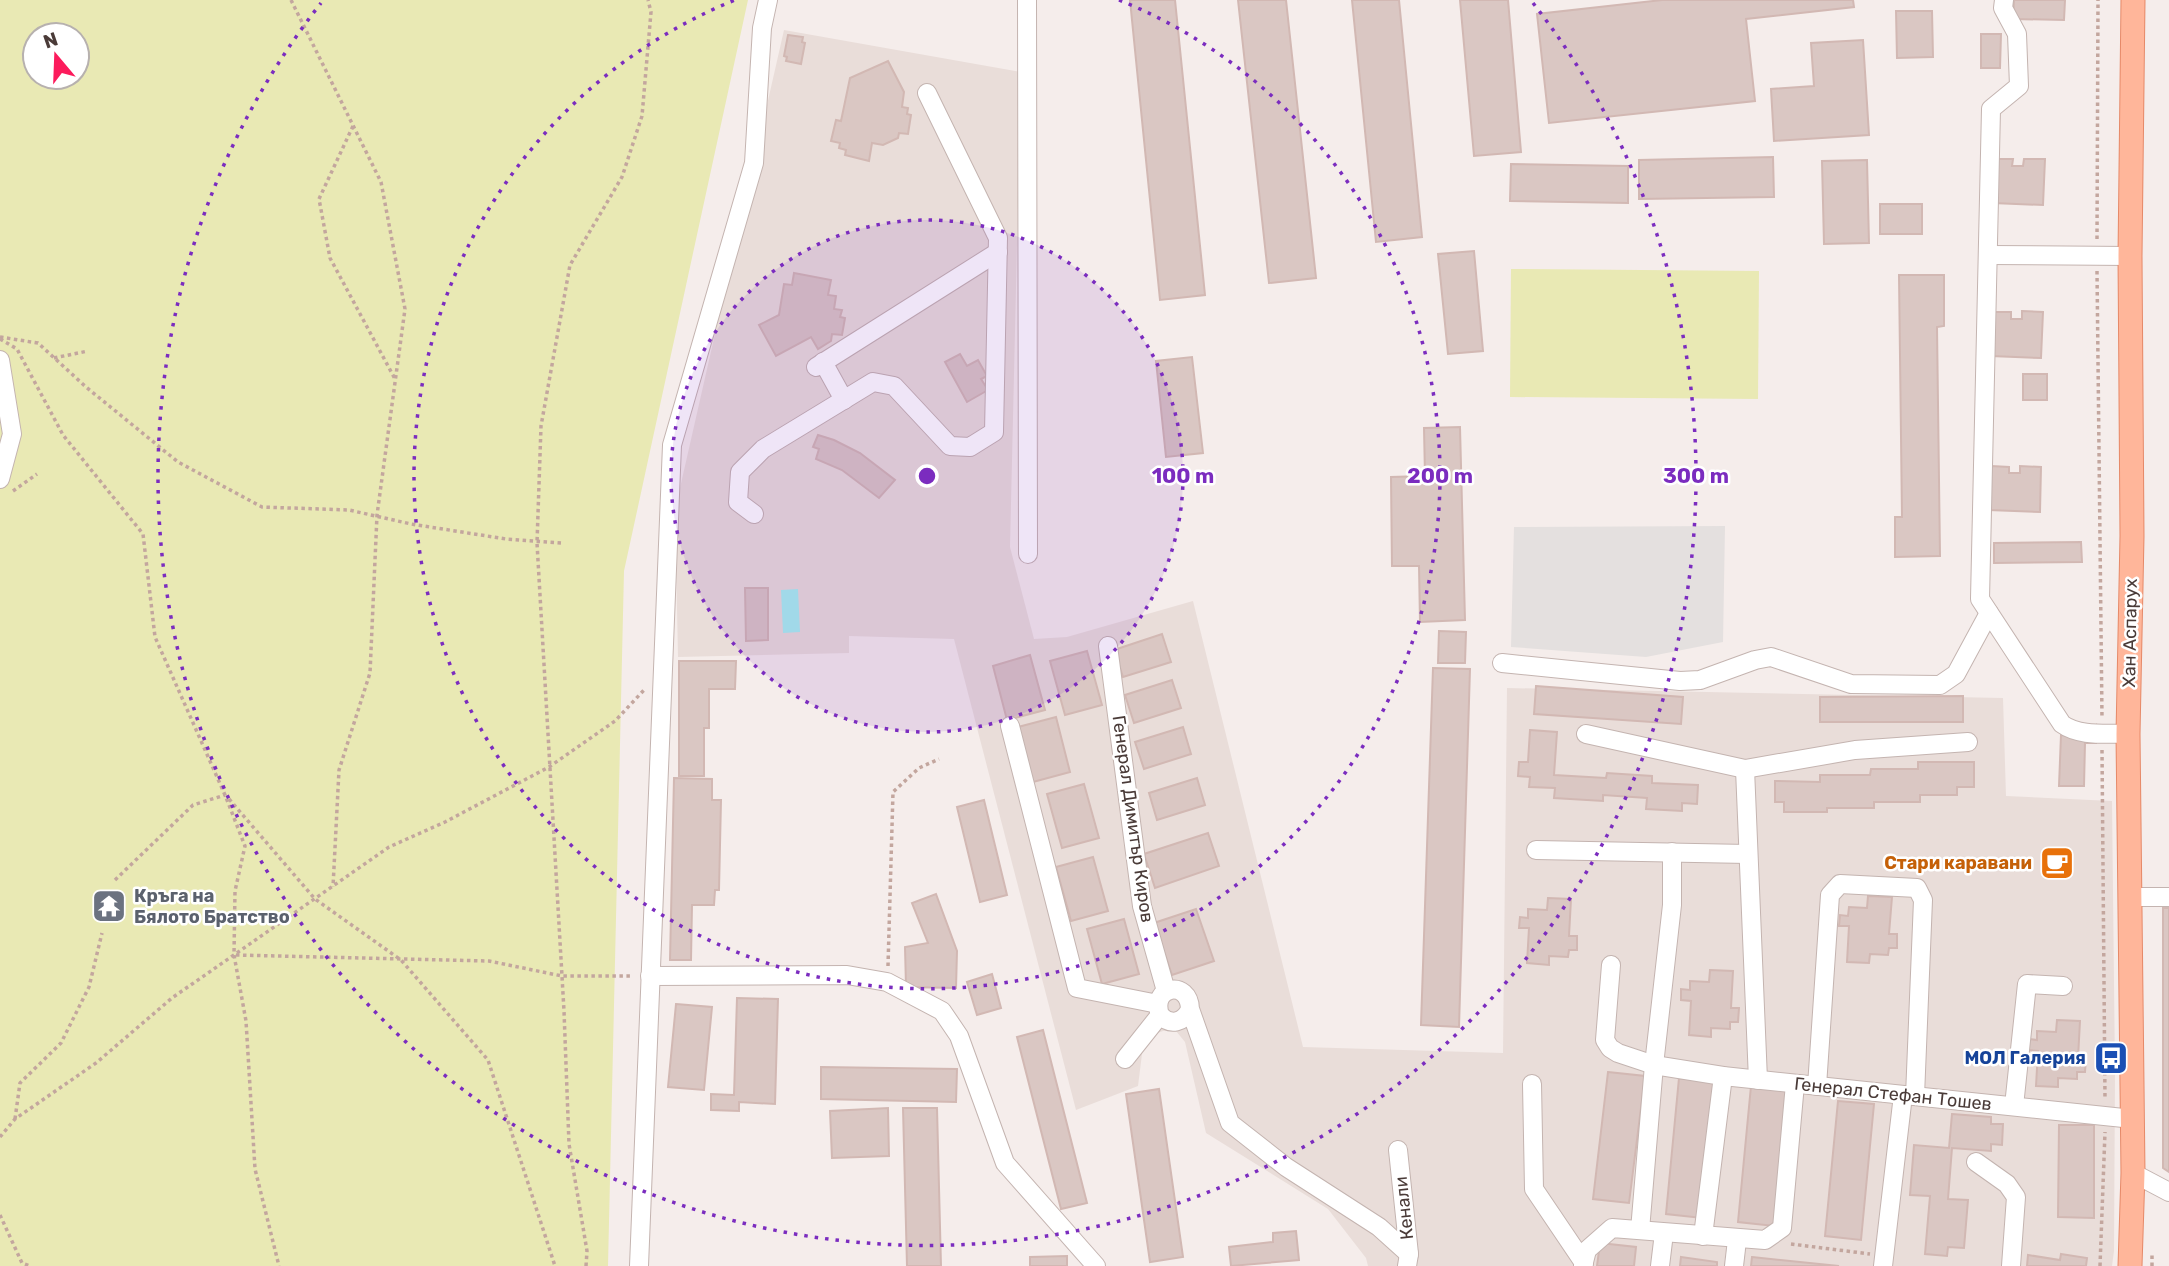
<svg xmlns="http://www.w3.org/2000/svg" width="2169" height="1266" font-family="Rubik,sans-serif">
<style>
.residential{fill:#e9ddd9}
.green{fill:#e9e9b4;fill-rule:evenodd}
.parking{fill:#e4e0df}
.water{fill:#a7f2ef}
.building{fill:#dac7c3;stroke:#d2b8b3;stroke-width:2}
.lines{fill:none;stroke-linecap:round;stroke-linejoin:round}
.minor-casing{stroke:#c4b4b0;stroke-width:20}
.major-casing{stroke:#e68968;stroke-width:25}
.path{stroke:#c3a69e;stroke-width:3.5;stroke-dasharray:3.5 3.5;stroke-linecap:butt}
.minor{stroke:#fff;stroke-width:18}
.major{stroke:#ffb69a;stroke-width:23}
.ring{fill:none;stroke:#7b2cbf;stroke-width:3.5;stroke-dasharray:3.5 7}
.labels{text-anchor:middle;stroke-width:5;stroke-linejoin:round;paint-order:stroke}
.street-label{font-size:18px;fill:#4a3b38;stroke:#fff}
.food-label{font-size:18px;font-weight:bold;fill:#c56008;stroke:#fff;text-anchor:end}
.worship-label{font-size:18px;font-weight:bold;fill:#5b616d;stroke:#fff;text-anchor:start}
.transit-label{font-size:18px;font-weight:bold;fill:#164399;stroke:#fff;text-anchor:end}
.centre{fill:#7b2cbf;stroke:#fff;stroke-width:3.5}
.ring-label{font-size:21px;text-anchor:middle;font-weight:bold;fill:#7b2cbf;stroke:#fff;stroke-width:5;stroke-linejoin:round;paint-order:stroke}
</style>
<rect width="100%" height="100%" fill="#f5edeb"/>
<!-- residential -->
<path class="residential" d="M784,30L1021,72L1010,547L1034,639L1067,637L1193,601L1303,1047L1503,1053L1507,688L2003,698L2006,796L2112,801L2115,1072L2114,1251L2112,1266H1368L1366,1258L1328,1209L1206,1133L1185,1042L1176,1031H1163L1152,1035L1143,1046L1138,1086L1076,1110L954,639L849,636V653L678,657L675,510Z"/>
<!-- green -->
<g class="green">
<path d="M0,0H748L624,571L608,1266H0ZM35,35H77V77H35Z"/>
<path d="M1511,269L1759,271L1758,399L1510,397Z"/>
</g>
<!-- parking -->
<path class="parking" d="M1725,526L1723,642L1646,657L1511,647L1514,527Z"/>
<!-- water -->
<path class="water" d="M798,589L800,632L783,633L781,590Z"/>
<!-- building -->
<g class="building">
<path d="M1130,0H1175L1205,295L1160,300Z"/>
<path d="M1238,0H1286L1316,278L1269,283Z"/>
<path d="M1352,0H1399L1422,237L1376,242Z"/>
<path d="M1460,0H1508L1521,152L1474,156Z"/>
<path d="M1662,0H1853L1854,7L1746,19L1755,101L1549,123L1537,14Z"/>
<path d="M2014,0H2065L2064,20L2013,19Z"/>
<path d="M1896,11H1932L1933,57L1897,58Z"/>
<path d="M1981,34H2001L2000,68H1981Z"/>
<path d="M788,35L803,37L802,42L805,43L801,64L786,61L787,57L784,56Z"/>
<path d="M1863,40L1869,135L1774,141L1771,89L1814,86L1811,43Z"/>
<path d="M888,61L904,92L902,107L908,108L907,114L911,115L908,134L899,133L898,138L883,145L872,143L869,161L845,155L846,150L839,148L840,143L831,141L836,120L841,121L850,78Z"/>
<path d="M1773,157L1774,197L1639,199V160Z"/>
<path d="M1994,159H2013L2012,166H2023L2024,159H2045L2043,205L1993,203Z"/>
<path d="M1867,160L1869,243L1824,244L1822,161Z"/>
<path d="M1511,164L1628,166V203L1510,201Z"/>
<rect x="1880" y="204" width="42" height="30"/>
<path d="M1474,251L1483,351L1448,354L1438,254Z"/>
<path d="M794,273L831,280L828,295L836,296L834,309L842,310L840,317L845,318L842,335L832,334L831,341L818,349L811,337L776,356L759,325L779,315L784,284L792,285Z"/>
<path d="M1899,275H1944V326L1937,327L1940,556L1895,557V517H1902Z"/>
<path d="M2022,311L2043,312L2041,358L1991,356L1992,312H2011V319H2022Z"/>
<path d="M960,354L967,366L978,360L987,376L981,379L988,390L967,402L945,362Z"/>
<path d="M1192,357L1203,453L1166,457L1156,361Z"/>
<rect x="2023" y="374" width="24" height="26"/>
<path d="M1460,427L1465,620L1420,622L1419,566H1392L1391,477L1425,476L1424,428Z"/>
<path d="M818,435L834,440L860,453L895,480L879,498L842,470L816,459L819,449L813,447Z"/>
<path d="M1991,466L2009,467V473H2020V466L2041,467L2040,512L1989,510Z"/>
<path d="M2081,542L2082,562L1994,563V543Z"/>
<path d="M745,588H768V640L746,641Z"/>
<path d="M1439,631L1466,632L1465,663H1438Z"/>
<path d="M1162,634L1171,662L1123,677L1114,650Z"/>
<path d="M1087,651L1102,705L1065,715L1050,661Z"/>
<path d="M1030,655L1045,710L1007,720L993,666Z"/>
<path d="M679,661H736L735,689H709V728H704V776H679Z"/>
<path d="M1433,668L1470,669L1459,1027L1421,1025Z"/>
<path d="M1172,680L1181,708L1134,723L1125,695Z"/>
<path d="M1536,686L1683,697L1681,724L1534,714Z"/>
<path d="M1963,696V722H1820V697Z"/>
<path d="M1056,717L1070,772L1033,782L1018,727Z"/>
<path d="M2096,725V743H2085L2084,786H2059L2061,735L2079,736Z"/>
<path d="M1183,727L1191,754L1144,769L1135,742Z"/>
<path d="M1530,730L1557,732L1554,775L1606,778L1607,773L1652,776V783L1698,785L1697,804L1682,803V811L1646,809L1647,798L1603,795V801L1554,798L1555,788L1529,787L1530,777L1518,776L1519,762H1528Z"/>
<path d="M1918,762H1974V787H1957V795H1920V802H1874V808H1827V812H1784V802H1775V781L1820,782V775H1870L1871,769H1918Z"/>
<path d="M674,778L712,779V800H721L719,890H715L714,905H692L691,960H670Z"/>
<path d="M1197,778L1205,805L1157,820L1149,793Z"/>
<path d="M1084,784L1099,838L1062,848L1047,794Z"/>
<path d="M984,800L1007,895L980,902L957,807Z"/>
<path d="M1208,833L1219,866L1155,888L1144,854Z"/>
<path d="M1093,857L1108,911L1071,921L1056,867Z"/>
<path d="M936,894L957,951L956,988L906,987L905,947L928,943L912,903Z"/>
<path d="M1868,896L1892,897L1889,934H1897V948H1889L1888,955L1870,954L1869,963L1847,962L1849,926H1839L1840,915L1848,916L1849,907L1867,908Z"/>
<path d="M1548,898L1571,899L1569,936H1577V950H1569L1568,957L1549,956V965L1527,963L1529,928H1519L1520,917L1528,918V909L1547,910Z"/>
<path d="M2163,908H2169V1172L2163,1168Z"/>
<path d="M1196,909L1214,961L1172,975L1154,923Z"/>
<path d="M1124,919L1139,974L1102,984L1087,929Z"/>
<path d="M1710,970L1733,971L1731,1008H1739L1738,1022H1730V1029L1711,1028V1037L1689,1035L1691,1001L1681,1000V989L1690,990V981L1709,982Z"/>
<path d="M992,974L1001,1008L977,1015L967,982Z"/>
<path d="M737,998L778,999L775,1104L739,1102V1111L711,1110V1094L734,1095Z"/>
<path d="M676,1004L712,1007L704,1090L668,1087Z"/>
<path d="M2057,1020L2080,1021L2078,1058H2086L2085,1072H2077V1079L2058,1078V1087L2036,1086L2038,1051L2028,1050L2029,1039L2037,1040V1031L2056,1032Z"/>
<path d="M1043,1030L1087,1203L1061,1209L1017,1037Z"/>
<path d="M821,1067L957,1069L956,1102L821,1099Z"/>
<path d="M1608,1072L1645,1076L1629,1203L1593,1199Z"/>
<path d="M1679,1078L1715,1082L1702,1218L1666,1214Z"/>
<path d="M1751,1086L1787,1090L1774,1226L1738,1222Z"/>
<path d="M1159,1089L1183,1257L1150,1262L1126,1094Z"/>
<path d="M1838,1101L1874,1104L1861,1240L1825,1236Z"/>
<path d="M888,1108L889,1156L832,1158L830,1111Z"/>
<path d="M903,1108H937L941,1266H907Z"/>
<path d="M1952,1114L1991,1117V1124H2003L2002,1145L1991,1144V1151L1952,1148L1948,1199L1968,1200L1964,1248L1948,1247L1947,1256L1925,1254L1930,1196L1910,1195L1914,1145L1949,1148Z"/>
<path d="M2059,1125H2094V1218L2058,1217Z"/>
<path d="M1296,1231L1299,1260L1231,1266L1229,1247L1273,1242V1233Z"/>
<path d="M1600,1243L1636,1247L1634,1266H1597Z"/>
<path d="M2061,1254L2087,1258L2086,1266H2027L2028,1255L2060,1260Z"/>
<path d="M1067,1256V1266H1030V1257Z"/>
<path d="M1681,1257L1717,1262V1266H1680Z"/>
<path d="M1752,1257L1839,1266H1751Z"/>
</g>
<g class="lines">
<!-- minor casing -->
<g class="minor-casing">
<g id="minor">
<path d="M1027,0L1028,554"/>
<path d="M2004,0L2003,8L2017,34L2019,86L1991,109L1980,599L2062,724C2080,737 2107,733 2128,734"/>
<path d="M1988,255L2130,256"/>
<path d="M0,360L12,434L0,479"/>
<path d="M823,362L844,400"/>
<path d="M816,367L998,252"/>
<path d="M754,514L738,502L740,472L763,449L873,382L894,386L950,446L970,447L994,432L998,238L927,93"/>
<path d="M1108,646L1142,906L1166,991"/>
<path d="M1502,663L1680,681L1700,680L1755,660L1771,657L1851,684L1940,685L1956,674L1989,613"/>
<path d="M1010,726L1077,988L1158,1004"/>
<path d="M1586,734L1745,769L1855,750L1968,742"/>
<path d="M1745,769L1758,1080"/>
<path d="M1536,850L1748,854"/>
<path d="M2130,897H2169"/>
<path d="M1611,965L1605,1040L1610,1048L1618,1053L1654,1065L1723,1076L2133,1119"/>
<path d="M650,976L847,975L887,982L942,1011L959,1036L1005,1163L1096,1266"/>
<path d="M1190,1009C1184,1023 1170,1026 1160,1015C1150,986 1189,979 1190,1009L1230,1123L1286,1167L1379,1227L1409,1254"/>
<path d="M1125,1059L1160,1015"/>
<path d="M1532,1084L1534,1189L1584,1263"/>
<path d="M1817,1086L1830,895L1840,884L1917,888L1923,900L1915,1096"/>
<path d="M2014,1106L2027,984L2063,986"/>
<path d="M1398,1150L1409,1254L1407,1266"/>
<path d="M1976,1162L2007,1184L2016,1197L2011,1266"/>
<path d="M2133,1173L2169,1192"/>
<path d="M1640,1230L1654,1065L1672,905V852"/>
<path d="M1703,1236L1723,1076"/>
<path d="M639,1266L672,445L754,163L762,28L768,0"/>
<path d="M1583,1266L1587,1250L1612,1228L1765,1240L1782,1228L1795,1084"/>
<path d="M1660,1266L1664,1233"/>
<path d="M1734,1266L1737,1240"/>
<path d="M1883,1266L1903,1095"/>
</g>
</g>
<!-- major casing -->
<g class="major-casing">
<path id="major" d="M2130,1266L2133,1173L2128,734L2132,536L2130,256L2133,0"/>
</g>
<!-- path -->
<g class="path">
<path d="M291,0L381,182L405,309L377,515L370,673L339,770L333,887"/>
<path d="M353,126L319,199L330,258L395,379"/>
<path d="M2097,239L2098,0"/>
<path d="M2097,271L2102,718"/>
<path d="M0,337L38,343L86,387L178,462L262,507L349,510L411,524L506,539L562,543"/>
<path d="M0,339L17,349L63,435L143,534L155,637L225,795L245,846L235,891L234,955L246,1021L255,1169L279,1266"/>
<path d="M54,358L88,351"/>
<path d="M13,491L37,474"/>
<path d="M2102,750L2105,1099"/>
<path d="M229,799L315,899L401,960L488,1060L555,1266"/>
<path d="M115,880L193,805L225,795"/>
<path d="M236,955L489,961L562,976H633"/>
<path d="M888,966L893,792L919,768L939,759"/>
<path d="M15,1119L20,1083L61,1043L89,987L102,933"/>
<path d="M0,1137L15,1119L96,1063L172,998L389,847L445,822L549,767L615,721L645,689"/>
<path d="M0,1215L22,1263L30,1266"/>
<path d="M1791,1244L1870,1254"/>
<path d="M586,1266L587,1251L569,1144L564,1011L537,543L541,426L570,265L622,177L642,116L651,12L648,0"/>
<path d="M2100,1266L2105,1132"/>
<path d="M2152,1266V1252"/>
</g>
<!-- minor -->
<use href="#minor" class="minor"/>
<!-- major -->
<use href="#major" class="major"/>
</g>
<!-- distance rings -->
<circle cx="927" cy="476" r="256" fill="#7b2cbf" fill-opacity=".12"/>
<g class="ring">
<circle cx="927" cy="476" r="256"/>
<path d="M1119 0A513 513 0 1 1 735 0"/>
<path d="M1533 3A769 769 0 1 1 321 3"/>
</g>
<!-- icons -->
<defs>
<g id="cafe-square" transform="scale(1.75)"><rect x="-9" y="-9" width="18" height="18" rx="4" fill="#e8710a" stroke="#fff"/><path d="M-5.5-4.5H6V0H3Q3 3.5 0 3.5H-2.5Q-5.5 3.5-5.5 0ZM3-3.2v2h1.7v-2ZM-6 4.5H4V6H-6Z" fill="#fff"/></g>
<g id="temple-square" transform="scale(1.75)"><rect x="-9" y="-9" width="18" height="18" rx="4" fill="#6b7280" stroke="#fff"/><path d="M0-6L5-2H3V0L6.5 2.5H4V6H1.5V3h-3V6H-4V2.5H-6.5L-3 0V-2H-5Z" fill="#fff"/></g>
<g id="bus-square" transform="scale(1.75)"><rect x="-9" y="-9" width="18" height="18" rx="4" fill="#1a4fb4" stroke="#fff"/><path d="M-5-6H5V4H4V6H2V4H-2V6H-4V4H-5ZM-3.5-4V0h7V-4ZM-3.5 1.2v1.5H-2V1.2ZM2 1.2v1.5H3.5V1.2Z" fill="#fff"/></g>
</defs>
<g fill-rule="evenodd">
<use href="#cafe-square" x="2057" y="863"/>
<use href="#temple-square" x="109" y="906"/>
<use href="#bus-square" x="2111" y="1058"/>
</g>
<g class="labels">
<!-- street labels -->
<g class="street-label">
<text transform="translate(2130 633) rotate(-89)" y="6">Хан Аспарух</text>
<text transform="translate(1133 819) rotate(82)" y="6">Генерал Димитър Киров</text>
<text transform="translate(1893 1094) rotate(6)" y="6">Генерал Стефан Тошев</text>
<text transform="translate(1404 1208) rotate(-96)" y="6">Кенали</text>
</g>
<!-- food labels -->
<g class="food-label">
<text x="2032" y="869">Стари каравани</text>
</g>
<!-- worship labels -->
<g class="worship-label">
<text x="134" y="902">Кръга на<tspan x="134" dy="21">Бялото Братство</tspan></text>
</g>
<!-- transit labels -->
<g class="transit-label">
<text x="2086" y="1064">МОЛ Галерия</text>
</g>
</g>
<circle cx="927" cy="476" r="10" class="centre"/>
<g class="ring-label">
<text x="1183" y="483">100 m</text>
<text x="1440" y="483">200 m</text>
<text x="1696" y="483">300 m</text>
</g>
<!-- north arrow -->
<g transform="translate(56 56) rotate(341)"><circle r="33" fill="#ffffff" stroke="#b7b1af" stroke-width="2"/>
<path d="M0-5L12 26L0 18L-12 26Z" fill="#fc1b5c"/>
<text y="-10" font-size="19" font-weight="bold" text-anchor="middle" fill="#4a3b38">N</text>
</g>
</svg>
